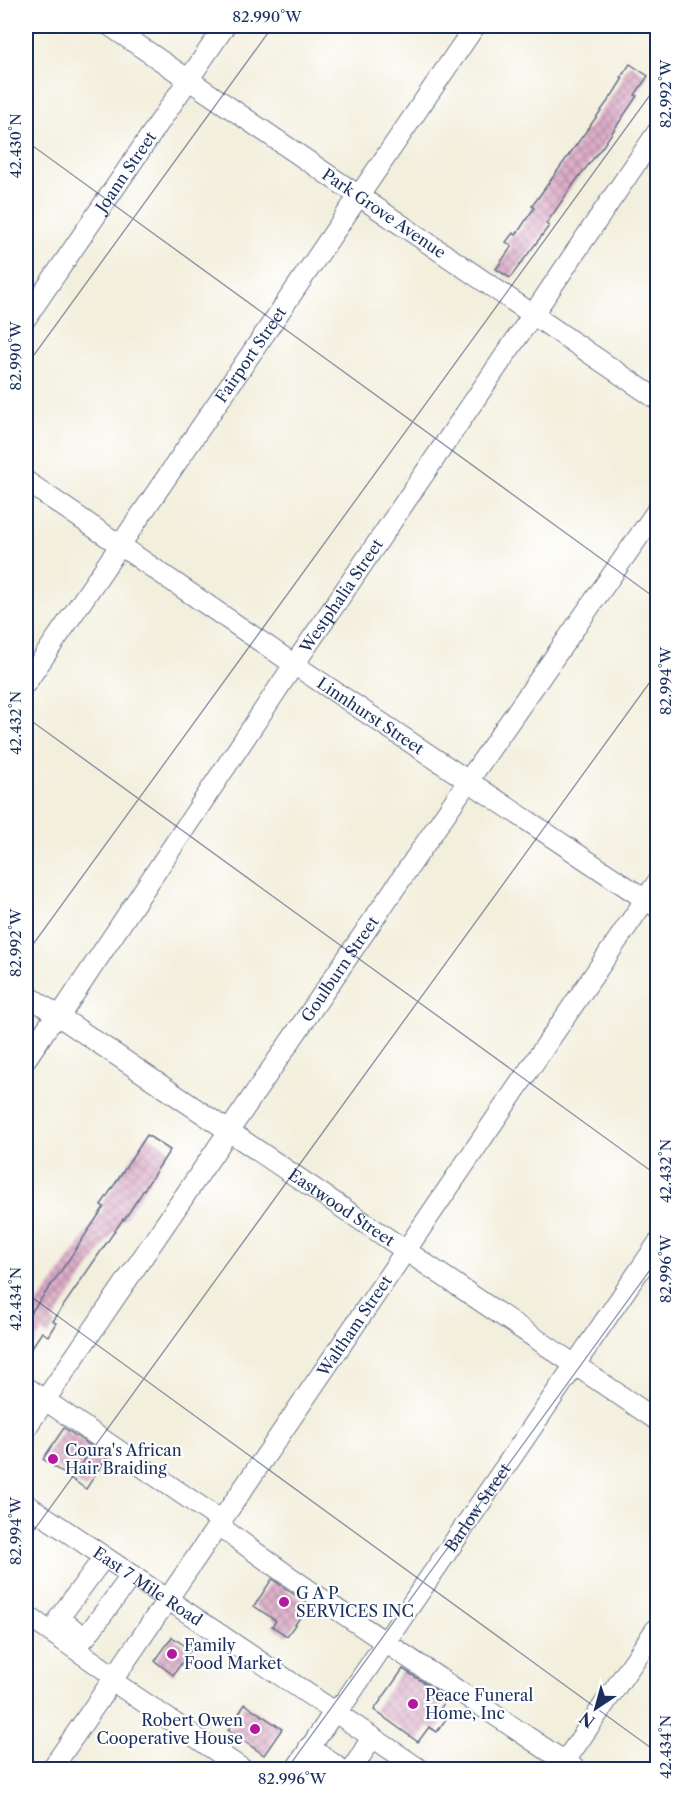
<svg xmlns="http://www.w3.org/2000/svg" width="683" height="1795" font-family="'Libre Caslon Text',serif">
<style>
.building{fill:url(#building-cross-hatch)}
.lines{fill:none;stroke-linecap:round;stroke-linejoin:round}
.minor-casing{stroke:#67728a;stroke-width:22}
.minor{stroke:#fff;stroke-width:20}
.ticks{fill:none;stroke:#1b2f5e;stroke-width:1.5;stroke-opacity:0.45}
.poi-dot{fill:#b5179e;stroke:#fff;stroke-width:2}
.labels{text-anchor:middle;stroke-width:4.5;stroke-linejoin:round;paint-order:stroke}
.street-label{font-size:16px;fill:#1b2f5e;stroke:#fff}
.poi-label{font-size:16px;fill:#1b2f5e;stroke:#fff;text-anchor:start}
.neatline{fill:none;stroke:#1b2f5e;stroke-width:2}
.ticks-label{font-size:15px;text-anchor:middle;fill:#1b2f5e}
</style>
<defs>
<pattern id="building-cross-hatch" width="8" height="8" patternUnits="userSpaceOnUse" patternTransform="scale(1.5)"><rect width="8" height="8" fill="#ddadc7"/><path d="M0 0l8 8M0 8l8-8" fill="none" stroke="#b28da5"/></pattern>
</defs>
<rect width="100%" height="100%" fill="#fff"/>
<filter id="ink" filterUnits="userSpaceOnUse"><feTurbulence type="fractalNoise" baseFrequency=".0167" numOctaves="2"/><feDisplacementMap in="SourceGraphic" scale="12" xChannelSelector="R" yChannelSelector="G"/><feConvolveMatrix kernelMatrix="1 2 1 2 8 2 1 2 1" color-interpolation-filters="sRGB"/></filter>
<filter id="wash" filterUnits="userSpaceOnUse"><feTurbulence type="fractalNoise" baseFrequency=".008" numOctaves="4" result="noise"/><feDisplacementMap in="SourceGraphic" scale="24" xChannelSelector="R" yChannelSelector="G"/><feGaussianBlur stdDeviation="1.35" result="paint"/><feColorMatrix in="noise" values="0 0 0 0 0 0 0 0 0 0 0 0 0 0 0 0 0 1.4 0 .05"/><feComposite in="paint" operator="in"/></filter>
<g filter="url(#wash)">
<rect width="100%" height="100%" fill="#f3efdd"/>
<g id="blocks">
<!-- building -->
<g class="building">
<path d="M630,64L648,76L635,95L637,96L603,146L575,182L546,224L549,226L510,278L496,269L512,246L506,242L513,233L516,235L534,208L532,206L613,94L623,78L621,77Z"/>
<path d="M147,1135L170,1150L124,1220L123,1219L53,1321L56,1323L48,1336L42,1332L26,1356V1319L55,1280L104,1207L101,1205Z"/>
<path d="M64,1428L107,1457L86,1489L43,1459Z"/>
<path d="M272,1579L309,1605L287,1636L272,1626L276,1621L254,1606Z"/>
<path d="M172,1637L191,1650L173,1675L155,1661Z"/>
<path d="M403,1669L448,1698L439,1710L448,1716L437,1732L429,1727L418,1742L374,1710Z"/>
<path d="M245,1704L282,1729L264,1755L228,1730Z"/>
</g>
</g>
</g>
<g filter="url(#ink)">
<use href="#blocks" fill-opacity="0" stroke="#67728a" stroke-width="1.5"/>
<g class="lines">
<!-- minor casing -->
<g class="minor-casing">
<g id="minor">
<path id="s1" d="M110,26L658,400"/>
<path id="s2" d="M26,318L225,26"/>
<path id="s3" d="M26,481L295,665L658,908"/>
<path id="s4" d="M26,683L475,26"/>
<path id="s5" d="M26,994L658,1421"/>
<path id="s6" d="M26,1059L49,1025L59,1017L285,678L658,131"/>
<path d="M26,1387L220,1520"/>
<path id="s7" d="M26,1428L468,781L658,509"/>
<path id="s8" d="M26,1504L421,1770"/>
<path d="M218,1525C334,1611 457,1689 577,1770"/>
<path d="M104,1557L59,1618L85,1638L132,1575"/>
<path d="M26,1615L114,1676"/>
<path d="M111,1680L244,1770"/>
<path d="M309,1747L342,1770"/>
<path id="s9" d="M51,1770L658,881"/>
<path id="s10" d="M295,1770L334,1712L346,1700L658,1243"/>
<path d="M352,1770L372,1737"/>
<path d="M559,1770L658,1626"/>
</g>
</g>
<!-- minor -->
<use href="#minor" class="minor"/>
</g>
</g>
<!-- ticks -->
<path class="ticks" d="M26,141L658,600M26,366L273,26M26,717L658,1176M26,954L658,84M26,1293L658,1753M26,1541L658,671M286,1770L658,1259"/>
<!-- markers -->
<g class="poi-dot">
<circle cx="53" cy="1459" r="6"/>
<circle cx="284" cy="1602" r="6"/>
<circle cx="172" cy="1654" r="6"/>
<circle cx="413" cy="1704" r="6"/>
<circle cx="255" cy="1729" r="6"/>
</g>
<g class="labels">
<!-- street labels -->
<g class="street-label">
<text dy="6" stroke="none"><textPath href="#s2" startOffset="177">Joann Street</textPath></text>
<text dy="6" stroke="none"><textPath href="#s1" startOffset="332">Park Grove Avenue</textPath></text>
<text dy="6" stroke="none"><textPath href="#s4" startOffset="398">Fairport Street</textPath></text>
<text dy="6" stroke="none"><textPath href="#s6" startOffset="561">Westphalia Street</textPath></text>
<text dy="6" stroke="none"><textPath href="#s3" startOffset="417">Linnhurst Street</textPath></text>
<text dy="6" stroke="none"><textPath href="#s7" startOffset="556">Goulburn Street</textPath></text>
<text dy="6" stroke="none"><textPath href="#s5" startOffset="381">Eastwood Street</textPath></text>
<text dy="6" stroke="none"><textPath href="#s9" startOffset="538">Waltham Street</textPath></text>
<text dy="6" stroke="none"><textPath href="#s10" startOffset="320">Barlow Street</textPath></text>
<text dy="6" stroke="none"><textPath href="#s8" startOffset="147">East 7 Mile Road</textPath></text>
</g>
<!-- poi labels -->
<g class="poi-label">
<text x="65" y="1456">Coura's African<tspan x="65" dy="18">Hair Braiding</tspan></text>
<text x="296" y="1599">G A P<tspan x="296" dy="18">SERVICES INC</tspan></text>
<text x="184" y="1651">Family<tspan x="184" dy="18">Food Market</tspan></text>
<text x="425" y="1701">Peace Funeral<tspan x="425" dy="18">Home, Inc</tspan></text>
<text x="243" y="1726" text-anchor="end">Robert Owen<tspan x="243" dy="18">Cooperative House</tspan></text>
</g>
</g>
<!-- margin -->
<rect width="683" height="1795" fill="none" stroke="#fff" stroke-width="66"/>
<!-- north arrow -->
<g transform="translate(596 1708) rotate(216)" stroke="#ffffff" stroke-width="4.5" paint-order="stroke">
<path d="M0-4.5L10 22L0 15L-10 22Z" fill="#1b2f5e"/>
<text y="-9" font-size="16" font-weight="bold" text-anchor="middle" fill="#1b2f5e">N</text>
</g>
<rect x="33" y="33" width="617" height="1729" class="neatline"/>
<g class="ticks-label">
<text x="267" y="22">82.990°W</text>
<text transform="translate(666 94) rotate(-90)" y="5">82.992°W</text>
<text transform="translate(16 146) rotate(-90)" y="5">42.430°N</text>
<text transform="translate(16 356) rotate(-90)" y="5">82.990°W</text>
<text transform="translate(666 681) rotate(-90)" y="5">82.994°W</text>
<text transform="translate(16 723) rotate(-90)" y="5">42.432°N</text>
<text transform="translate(16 943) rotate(-90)" y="5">82.992°W</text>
<text transform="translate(666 1171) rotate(-90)" y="5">42.432°N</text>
<text transform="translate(666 1269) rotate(-90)" y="5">82.996°W</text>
<text transform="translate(16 1299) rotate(-90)" y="5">42.434°N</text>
<text transform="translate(16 1531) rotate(-90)" y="5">82.994°W</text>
<text transform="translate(666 1747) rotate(-90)" y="5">42.434°N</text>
<text x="292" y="1784">82.996°W</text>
</g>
</svg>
